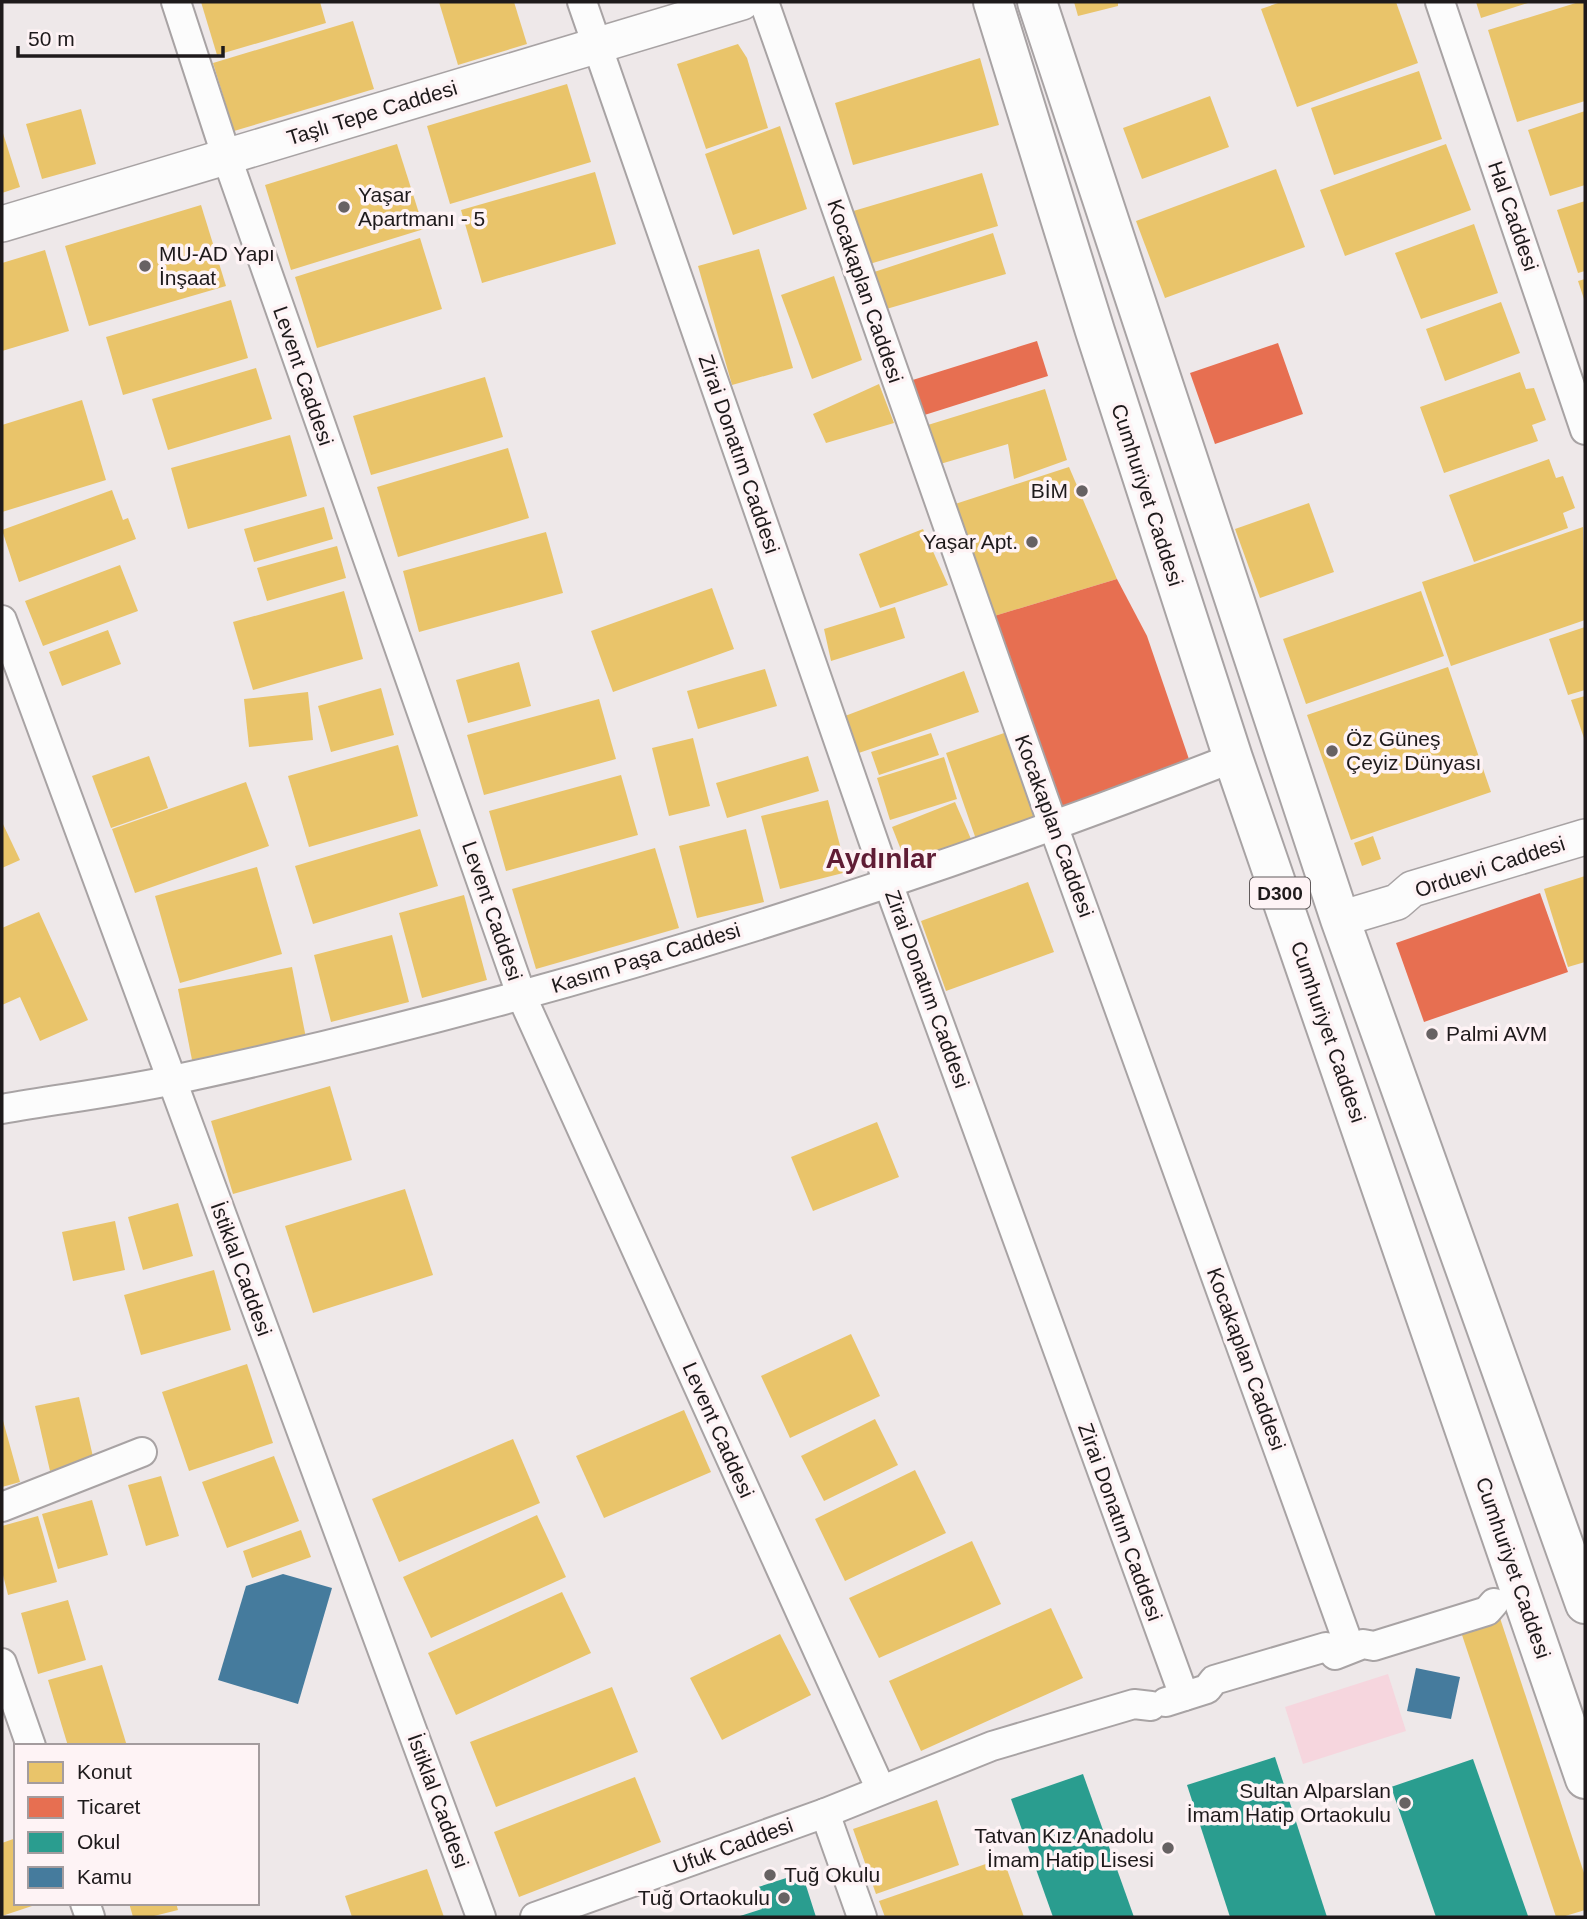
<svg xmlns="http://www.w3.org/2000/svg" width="1587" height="1919" font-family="Helvetica,sans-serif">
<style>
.green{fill:#f6d6de}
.homes{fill:#e9c46a}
.shops{fill:#e76f51}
.schools{fill:#2a9d8f}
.public{fill:#457b9d}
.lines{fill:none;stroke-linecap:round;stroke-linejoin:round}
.minor-casing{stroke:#a8a3a4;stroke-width:32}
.tertiary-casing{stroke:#a8a3a4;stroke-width:38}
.trunk-casing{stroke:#a8a3a4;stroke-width:42}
.minor{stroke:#fcfcfc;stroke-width:28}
.tertiary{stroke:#fcfcfc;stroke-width:35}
.trunk{stroke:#fcfcfc;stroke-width:38}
.poi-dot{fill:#676263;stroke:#fef3f5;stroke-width:2.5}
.labels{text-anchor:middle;stroke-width:7;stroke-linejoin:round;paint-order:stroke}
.shield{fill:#fef3f5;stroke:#615b5c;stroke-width:2}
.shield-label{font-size:19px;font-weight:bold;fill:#1e1a1b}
.street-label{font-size:21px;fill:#1e1a1b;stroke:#fef3f5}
.poi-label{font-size:21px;fill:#1e1a1b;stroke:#fef3f5;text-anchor:start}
.district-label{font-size:28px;font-weight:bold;fill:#5f1c34;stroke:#fef3f5}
</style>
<rect width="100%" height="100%" fill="#eee8e9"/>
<!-- green -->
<path class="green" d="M1388,1674L1406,1731L1303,1764L1285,1707Z"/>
<!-- homes -->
<g class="homes">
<path d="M201,2H320L326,23L217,55Z"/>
<path d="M439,2H514L527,44L458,65Z"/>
<path d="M1074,2H1118V6L1078,16Z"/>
<path d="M1281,2H1396L1418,63L1297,107L1261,9Z"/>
<path d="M1476,2H1531L1481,18Z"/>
<path d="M1579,2H1585V101L1517,122L1488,30Z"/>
<path d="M353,21L374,89L234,131L213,63Z"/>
<path d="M738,44L747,58L768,128L706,149L677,64Z"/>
<path d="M980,58L999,125L853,165L835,103Z"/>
<path d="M1419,71L1442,139L1334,175L1311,108Z"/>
<path d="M567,84L591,162L450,204L427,126Z"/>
<path d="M1210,96L1229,147L1142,179L1123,128Z"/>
<path d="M81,109L96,164L42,179L26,124Z"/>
<path d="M1585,111V185L1550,196L1528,130Z"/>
<path d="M780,126L807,209L733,235L705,154Z"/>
<path d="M2,130L20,187L2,193Z"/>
<path d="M397,144L424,229L291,270L265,185Z"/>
<path d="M1446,144L1471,210L1345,256L1320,190Z"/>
<path d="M1276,169L1305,247L1165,298L1136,221Z"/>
<path d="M595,172L616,244L482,283L461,210Z"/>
<path d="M982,173L998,226L866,265L850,212Z"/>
<path d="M1585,201V271L1578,273L1557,210Z"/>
<path d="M201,205L226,286L89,326L65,246Z"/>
<path d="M1474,224L1498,293L1421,319L1395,253Z"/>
<path d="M993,233L1006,274L883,310L868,274Z"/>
<path d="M420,238L442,309L317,348L295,277Z"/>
<path d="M759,249L793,368L732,385L698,266Z"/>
<path d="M45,250L69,331L2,351V263Z"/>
<path d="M834,276L862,360L812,379L781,295Z"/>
<path d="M1585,279V302L1578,281Z"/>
<path d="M231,300L248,358L123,395L106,337Z"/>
<path d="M1501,302L1520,353L1445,381L1426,329Z"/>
<path d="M256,368L272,419L168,450L152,399Z"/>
<path d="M1520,372L1526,389L1534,388L1546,420L1532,425L1538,441L1444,473L1420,407Z"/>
<path d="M485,377L503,437L371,475L353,416Z"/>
<path d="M879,384L894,423L826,443L813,414Z"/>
<path d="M1045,389L1067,460L1014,479L1008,444L930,467L918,428Z"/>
<path d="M82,400L106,480L2,512V425Z"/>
<path d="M290,435L307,496L188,529L171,468Z"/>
<path d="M508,448L529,518L398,557L377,487Z"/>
<path d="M1549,459L1556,478L1563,476L1575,508L1563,513L1568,528L1474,562L1449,495Z"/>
<path d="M1069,467L1117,579L991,617L949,506Z"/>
<path d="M112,490L123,520L128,518L136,539L19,582L2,530Z"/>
<path d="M1309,503L1334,572L1260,598L1235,529Z"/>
<path d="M324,507L333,539L254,562L244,529Z"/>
<path d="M1583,527L1585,620L1451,666L1422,582Z"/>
<path d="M923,529L948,585L880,608L859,554Z"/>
<path d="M546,532L563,593L419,632L403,571Z"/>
<path d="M337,546L346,578L267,601L257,568Z"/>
<path d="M120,565L138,611L43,646L25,601Z"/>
<path d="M712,588L734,649L613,692L591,631Z"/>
<path d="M344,591L363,659L253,690L233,622Z"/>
<path d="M1421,591L1444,656L1306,704L1283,639Z"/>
<path d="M895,607L905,638L831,661L824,629Z"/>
<path d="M1585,627V690L1568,695L1549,639Z"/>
<path d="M108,630L121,664L62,686L49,652Z"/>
<path d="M519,662L531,706L468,723L456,680Z"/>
<path d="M1448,667L1491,792L1351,840L1307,715Z"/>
<path d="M765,669L777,706L698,729L687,691Z"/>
<path d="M964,671L979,712L847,757L837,719Z"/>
<path d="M381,688L394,735L331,752L318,706Z"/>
<path d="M308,692L313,740L249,747L244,699Z"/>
<path d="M1585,696V741L1571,700Z"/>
<path d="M599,699L616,759L484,795L467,735Z"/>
<path d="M1010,731L1042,824L978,845L946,753Z"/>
<path d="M931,733L939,755L879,775L871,752Z"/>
<path d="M693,738L710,806L669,816L652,748Z"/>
<path d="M398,745L418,816L309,847L288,776Z"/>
<path d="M149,756L168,808L111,828L92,776Z"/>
<path d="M808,756L819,791L727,818L716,783Z"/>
<path d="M944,757L957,799L890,820L877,778Z"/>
<path d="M621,775L638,835L506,871L489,811Z"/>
<path d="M246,782L269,846L135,893L112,829Z"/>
<path d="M828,800L847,872L780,889L761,816Z"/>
<path d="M955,802L971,839L907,865L892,827Z"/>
<path d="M2,822L20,860L2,868Z"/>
<path d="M420,829L438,886L313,924L295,866Z"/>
<path d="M746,829L764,902L697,918L679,846Z"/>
<path d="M1373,836L1381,859L1362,866L1354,843Z"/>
<path d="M655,848L679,928L536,969L512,889Z"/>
<path d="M257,867L282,954L180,983L155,896Z"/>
<path d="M1585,876V962L1568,967L1544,889Z"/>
<path d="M1028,882L1054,952L946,991L921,921Z"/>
<path d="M464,895L487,980L422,998L399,913Z"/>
<path d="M39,912L88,1020L40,1041L20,997L2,1005V928Z"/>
<path d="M392,935L409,1002L331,1022L314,955Z"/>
<path d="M292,967L307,1043L193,1065L178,989Z"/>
<path d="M330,1086L352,1160L233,1194L211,1121Z"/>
<path d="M877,1122L899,1177L813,1211L791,1157Z"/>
<path d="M405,1189L433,1275L313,1313L285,1226Z"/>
<path d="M178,1203L193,1256L143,1270L128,1217Z"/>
<path d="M115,1221L125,1270L73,1281L62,1232Z"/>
<path d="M214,1270L231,1330L141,1355L124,1295Z"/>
<path d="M851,1334L880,1396L790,1438L761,1376Z"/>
<path d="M247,1364L273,1443L189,1471L162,1392Z"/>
<path d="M79,1397L94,1461L50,1471L35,1406Z"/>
<path d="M684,1410L711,1472L604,1518L576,1456Z"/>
<path d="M2,1417L20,1482L2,1487Z"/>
<path d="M875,1419L898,1465L824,1501L801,1456Z"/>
<path d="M513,1439L540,1503L399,1562L372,1499Z"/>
<path d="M274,1456L299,1521L227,1548L202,1482Z"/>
<path d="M915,1470L946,1533L845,1581L815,1519Z"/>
<path d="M161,1476L179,1536L146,1546L128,1485Z"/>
<path d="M92,1500L108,1555L58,1569L42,1514Z"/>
<path d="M537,1515L566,1577L431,1638L403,1577Z"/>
<path d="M38,1516L57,1582L8,1595L2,1571V1526Z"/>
<path d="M301,1530L311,1557L252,1578L243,1551Z"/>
<path d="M972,1541L1001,1604L879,1658L849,1598Z"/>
<path d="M562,1592L591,1653L456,1715L428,1653Z"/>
<path d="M68,1600L86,1660L38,1674L21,1613Z"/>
<path d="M1051,1608L1083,1678L921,1751L889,1681Z"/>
<path d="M1500,1618L1585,1876V1910L1562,1917H1556L1461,1632Z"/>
<path d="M780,1634L811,1695L722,1740L690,1678Z"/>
<path d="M102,1665L127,1746H68L48,1680Z"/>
<path d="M612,1687L638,1752L496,1807L470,1742Z"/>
<path d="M635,1777L661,1842L519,1897L494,1832Z"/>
<path d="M937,1800L959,1865L876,1894L853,1829Z"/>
<path d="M16,1838V1903L38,1904L2,1916V1843Z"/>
<path d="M1003,1858L1024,1917H885L879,1901Z"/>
<path d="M427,1869L444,1917H352L345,1896Z"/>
<path d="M129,1903H176L178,1910L150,1917H133Z"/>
</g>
<!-- shops -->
<g class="shops">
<path d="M1037,341L1048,376L915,418L903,383Z"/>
<path d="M1278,343L1303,414L1215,444L1190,373Z"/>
<path d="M1117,579L1147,636L1192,768L1063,818L991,617Z"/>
<path d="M1540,893L1568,972L1424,1022L1396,943Z"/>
</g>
<!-- schools -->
<g class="schools">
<path d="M1275,1757L1327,1917H1230L1187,1785Z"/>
<path d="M1473,1759L1528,1916L1523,1917H1436L1391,1787Z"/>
<path d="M1083,1774L1134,1917H1053L1011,1799Z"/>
<path d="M802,1873L816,1917H737L762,1909L755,1888Z"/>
</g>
<!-- public -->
<g class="public">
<path d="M283,1574L332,1588L298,1704L218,1680L246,1586Z"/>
<path d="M1416,1668L1460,1677L1451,1719L1407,1711Z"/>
</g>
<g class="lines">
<!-- minor casing -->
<g class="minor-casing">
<g id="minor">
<path d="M176,2L227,158L522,997L881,1790"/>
<path d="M582,2L888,883L1184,1696"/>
<path d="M764,2L1054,828L1350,1648"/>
<path d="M1440,2L1585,430"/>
<path d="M2,620L481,1917"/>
<path d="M2,1109C59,1099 117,1092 173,1080C535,1003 889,892 1233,758"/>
<path d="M2,1507L142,1452"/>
<path d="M1335,1655L1363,1644L1374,1646L1487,1611L1494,1603"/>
<path d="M2,1663L31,1746"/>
<path d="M1166,1702L1207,1689L1214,1680L1326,1647L1339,1651"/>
<path d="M825,1813L862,1917"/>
<path d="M85,1903L90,1917"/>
<path d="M535,1917L825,1813L992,1746L1134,1704L1151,1706"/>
</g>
</g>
<!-- tertiary casing -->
<g class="tertiary-casing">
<g id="tertiary">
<path d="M2,224L742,2"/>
<path d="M1340,919L1397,902L1412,889L1585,837"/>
</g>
</g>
<!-- trunk casing -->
<g class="trunk-casing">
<g id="trunk">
<path d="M993,2L1095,331L1233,758L1585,1779"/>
<path d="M1037,2L1340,919L1585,1604"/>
</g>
</g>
<!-- minor -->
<use href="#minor" class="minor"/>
<!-- tertiary -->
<use href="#tertiary" class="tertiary"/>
<!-- trunk -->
<use href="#trunk" class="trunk"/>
</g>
<!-- markers -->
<g class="poi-dot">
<circle cx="344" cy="207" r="7"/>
<circle cx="145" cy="266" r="7"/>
<circle cx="1082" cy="491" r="7"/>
<circle cx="1032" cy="542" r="7"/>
<circle cx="1332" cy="751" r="7"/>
<circle cx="1432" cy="1034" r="7"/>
<circle cx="1405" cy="1803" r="7"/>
<circle cx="1168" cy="1848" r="7"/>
<circle cx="770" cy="1875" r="7"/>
<circle cx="784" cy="1898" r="7"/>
</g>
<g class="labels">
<!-- shield labels -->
<rect class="shield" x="1250" y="877.5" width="60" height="31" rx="5"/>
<g class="shield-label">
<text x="1280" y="900">D300</text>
</g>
<!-- street labels -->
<g class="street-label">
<text transform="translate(372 113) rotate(-17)" y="7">Taşlı Tepe Caddesi</text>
<text transform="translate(1513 216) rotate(71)" y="7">Hal Caddesi</text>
<text transform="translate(865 291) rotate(71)" y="7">Kocakaplan Caddesi</text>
<text transform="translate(303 376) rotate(71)" y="7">Levent Caddesi</text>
<text transform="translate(739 454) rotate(71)" y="7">Zirai Donatım Caddesi</text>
<text transform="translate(1147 495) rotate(72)" y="7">Cumhuriyet Caddesi</text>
<text transform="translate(1054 826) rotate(70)" y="7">Kocakaplan Caddesi</text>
<text transform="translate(1490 867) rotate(-18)" y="7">Orduevi Caddesi</text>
<text transform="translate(492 911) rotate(71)" y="7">Levent Caddesi</text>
<text transform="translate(646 958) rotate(-17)" y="7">Kasım Paşa Caddesi</text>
<text transform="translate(927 989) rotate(70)" y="7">Zirai Donatım Caddesi</text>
<text transform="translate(1328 1032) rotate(71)" y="7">Cumhuriyet Caddesi</text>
<text transform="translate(241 1269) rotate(70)" y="7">İstiklal Caddesi</text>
<text transform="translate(1246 1359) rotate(70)" y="7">Kocakaplan Caddesi</text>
<text transform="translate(718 1430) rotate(66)" y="7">Levent Caddesi</text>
<text transform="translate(1120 1522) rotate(70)" y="7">Zirai Donatım Caddesi</text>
<text transform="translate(1513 1568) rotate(71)" y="7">Cumhuriyet Caddesi</text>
<text transform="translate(438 1801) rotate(70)" y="7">İstiklal Caddesi</text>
<text transform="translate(733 1846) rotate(-20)" y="7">Ufuk Caddesi</text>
</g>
<!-- poi labels -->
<g class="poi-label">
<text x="358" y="202">Yaşar<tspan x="358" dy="24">Apartmanı - 5</tspan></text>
<text x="159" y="261">MU-AD Yapı<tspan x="159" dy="24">İnşaat</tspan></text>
<text x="1068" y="498" text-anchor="end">BİM</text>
<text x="1018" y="549" text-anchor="end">Yaşar Apt.</text>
<text x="1346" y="746">Öz Güneş<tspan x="1346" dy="24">Çeyiz Dünyası</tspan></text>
<text x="1446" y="1041">Palmi AVM</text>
<text x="1391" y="1798" text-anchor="end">Sultan Alparslan<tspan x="1391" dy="24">İmam Hatip Ortaokulu</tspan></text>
<text x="1154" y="1843" text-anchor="end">Tatvan Kız Anadolu<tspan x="1154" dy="24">İmam Hatip Lisesi</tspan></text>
<text x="784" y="1882">Tuğ Okulu</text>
<text x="770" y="1905" text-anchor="end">Tuğ Ortaokulu</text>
</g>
<!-- district labels -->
<g class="district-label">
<text x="881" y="868">Aydınlar</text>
</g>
</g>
<!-- border -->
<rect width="1587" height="1919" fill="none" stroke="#1e1a1b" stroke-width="7"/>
<!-- legend -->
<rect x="14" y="1744" width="245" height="161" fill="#fef3f5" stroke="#a49c9e" stroke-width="2"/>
<rect x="28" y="1762" width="35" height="21" fill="#e9c46a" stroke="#a49c9e" stroke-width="2"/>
<text x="77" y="1779" font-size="21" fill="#1e1a1b">Konut</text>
<rect x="28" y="1797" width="35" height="21" fill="#e76f51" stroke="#a49c9e" stroke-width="2"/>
<text x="77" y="1814" font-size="21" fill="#1e1a1b">Ticaret</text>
<rect x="28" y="1832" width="35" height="21" fill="#2a9d8f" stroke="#a49c9e" stroke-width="2"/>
<text x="77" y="1849" font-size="21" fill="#1e1a1b">Okul</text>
<rect x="28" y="1867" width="35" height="21" fill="#457b9d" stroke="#a49c9e" stroke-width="2"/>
<text x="77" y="1884" font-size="21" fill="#1e1a1b">Kamu</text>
<!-- scale -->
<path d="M18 46v10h205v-10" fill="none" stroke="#1e1a1b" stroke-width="3.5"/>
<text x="28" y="46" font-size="21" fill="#1e1a1b" stroke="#fef3f5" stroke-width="5" paint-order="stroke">50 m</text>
</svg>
